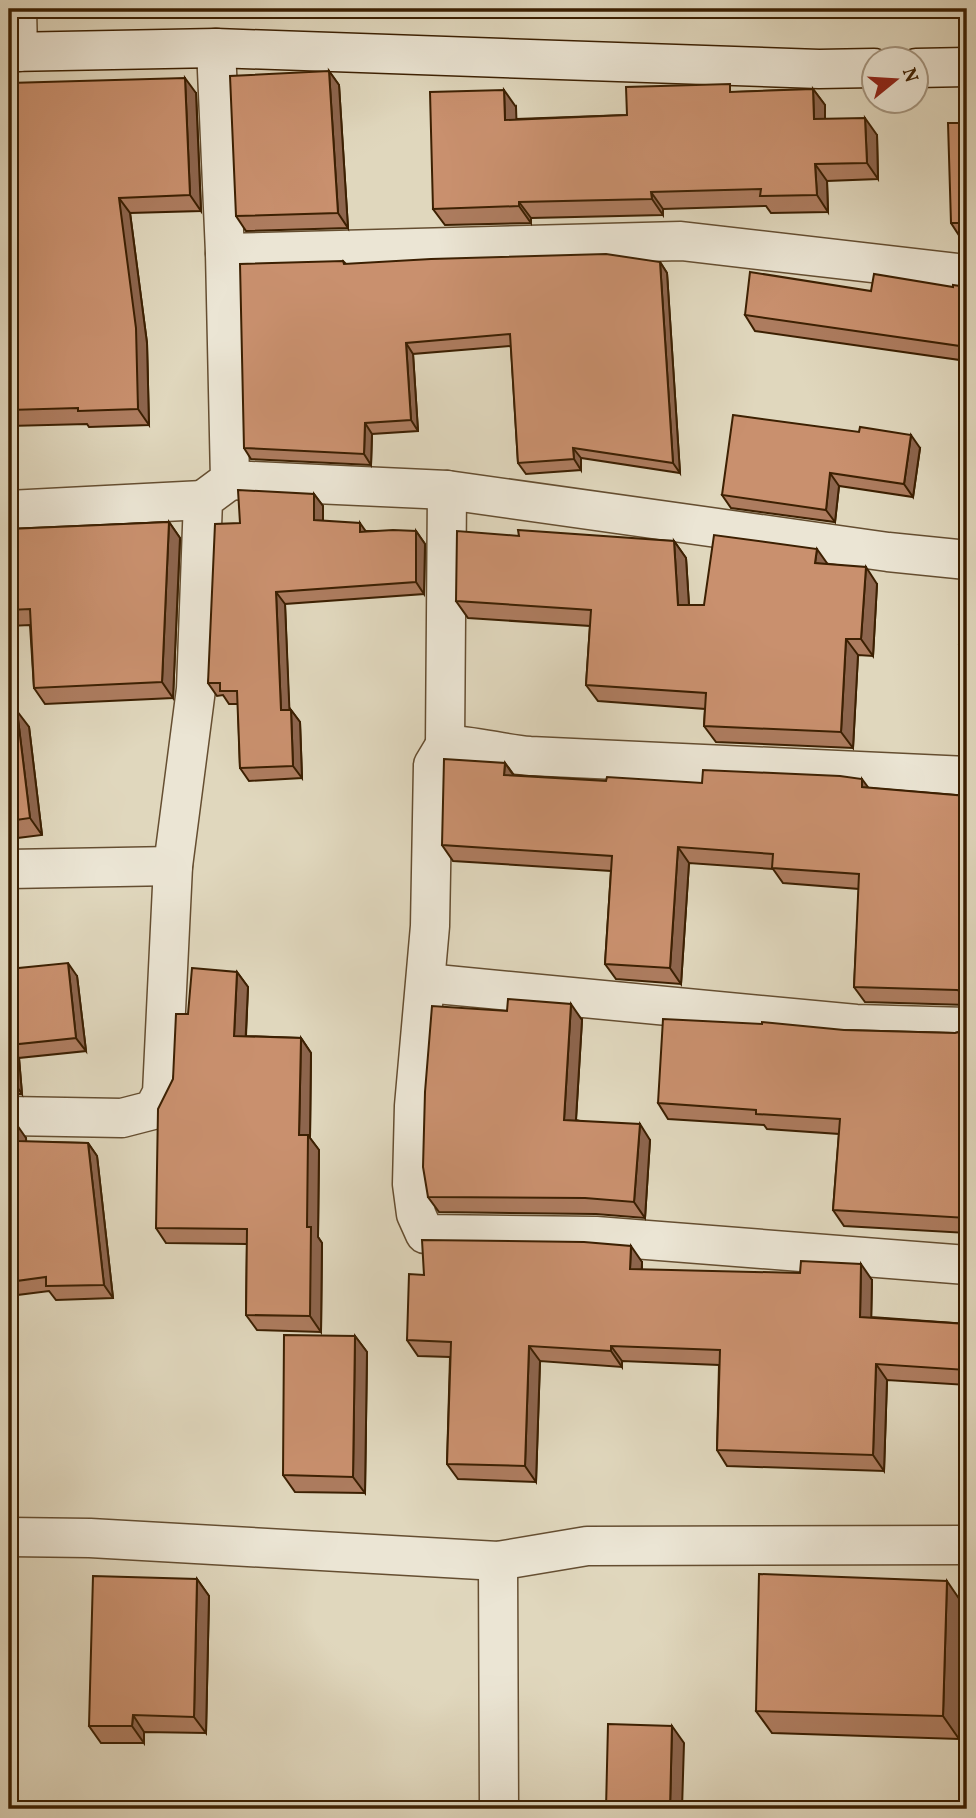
<svg xmlns="http://www.w3.org/2000/svg" width="976" height="1818" viewBox="0 0 976 1818" font-family="Vollkorn,serif">
	<style>
		.lines { fill: none; stroke-linecap: round; stroke-linejoin: round }
		.minor-casing { stroke: #654e31; stroke-width: 41 }
		.secondary-casing { stroke: #3c2002; stroke-width: 41 }
		.minor { stroke: #ebe5d4; stroke-width: 38 }
		.secondary { stroke: #ebe5d4; stroke-width: 38 }
		.wall { fill: #ad7c5f; stroke: #3c2002; stroke-width: 2 }
		.shaded-wall { fill: #8d654d; stroke: #3c2002; stroke-width: 2 }
		.building { fill: #c9906e; stroke: #3c2002; stroke-width: 2 }
	</style>
	<rect width="100%" height="100%" fill="#e0d7bd"/>
	<filter id="stains"><feTurbulence type="fractalNoise" baseFrequency=".00286" numOctaves="4"/><feColorMatrix values="0 0 0 0 .2 0 0 0 0 .09 0 0 0 0 .02 0 0 0 .5 -.17"/></filter>
	<radialGradient id="worn" r=".72"><stop offset=".6" stop-color="#630" stop-opacity="0"/><stop offset="1" stop-color="#630" stop-opacity=".3"/></radialGradient>
	<g class="lines">
		<defs>
			<g id="minor">
				<path d="M17 9 18 52"/>
				<path d="M225 253 681 241 967 274"/>
				<path d="M230 480 447 490 888 552 967 560"/>
				<path d="M9 510 203 500"/>
				<path d="M445 745 447 490"/>
				<path d="M967 776C822 768 676 763 530 756 502 754 474 745 445 745L433 765 430 926 414 1106 412 1184 416 1214 425 1234 596 1236 967 1265"/>
				<path d="M9 869 173 866"/>
				<path d="M426 983 856 1024 967 1027"/>
				<path d="M9 1116 122 1118 153 1110 162 1093 173 866 196 689 203 500 230 480 225 253 216 48"/>
				<path d="M9 1537 90 1538 498 1561 587 1546 967 1545"/>
				<path d="M498 1561 499 1809"/>
			</g>
			<g id="secondary">
				<path d="M9 52 216 48 819 69 874 68"/>
				<path d="M916 68 967 67"/>
			</g>
		</defs>
		<use href="#minor" class="minor-casing"/>
		<use href="#secondary" class="secondary-casing"/>
		<use href="#minor" class="minor"/>
		<use href="#secondary" class="secondary"/>
	</g>
	<g class="wall">
		<path d="M329 71 339 85 348 228 246 231 236 216Z"/>
		<path d="M9 83 196 93 201 211 130 213 147 343 149 425 89 427 87 424 9 426Z"/>
		<path d="M813 89 825 105V119L877 135 878 179 827 181 828 212 771 213 766 206 663 209V215L531 218V223L445 225 433 209 516 107V119L627 115 735 92Z"/>
		<path d="M967 123V240H962L951 223Z"/>
		<path d="M343 261 346 264 660 262 667 273 680 473 581 458V470L526 474 518 463 511 346 413 354 418 431 372 434 371 465 251 459 244 448Z"/>
		<path d="M953 287H967V361L755 331 745 315 871 291Z"/>
		<path d="M920 448 913 497 839 486 835 522 731 508 722 495Z"/>
		<path d="M314 494 323 506V521L366 531H416L425 544 424 594 285 604 289 710H291L300 722 302 778 249 781 240 768 238 704H229L223 695 217 696 208 683 240 523Z"/>
		<path d="M169 522 180 538 173 698 45 704 34 688 30 625 9 626V529Z"/>
		<path d="M519 536 674 541 686 558 689 605H704L828 564 877 584 873 656 858 655 853 748 716 742 704 726 705 709 598 701 586 685 590 626 468 618 456 601Z"/>
		<path d="M967 576V656L959 644Z"/>
		<path d="M9 712 29 727 42 835 9 839Z"/>
		<path d="M505 763 514 775 606 781 868 788 967 796V1005L865 1002 854 987 859 889 783 883 773 869 689 863 681 984 616 979 605 964 611 871 453 861 442 845Z"/>
		<path d="M9 969 77 976 86 1051 19 1058 22 1094H9Z"/>
		<path d="M237 972 248 987 246 1036 301 1038 311 1053 310 1138 319 1150 318 1237 322 1243 321 1332 257 1330 246 1315 247 1244 166 1243 156 1228 173 1079 188 1014Z"/>
		<path d="M582 1020 576 1120 650 1140 645 1218 596 1214 439 1212 428 1197Z"/>
		<path d="M844 1030 955 1033 967 1030V1233L844 1226 833 1210 839 1134 767 1129 764 1125 668 1119 658 1103Z"/>
		<path d="M9 1124 26 1138V1142L88 1143 97 1156 113 1298 56 1300 49 1291 9 1296Z"/>
		<path d="M642 1262V1270L872 1280 871 1317 967 1324V1385L887 1380 884 1471 727 1466 717 1450 719 1365 622 1361V1367L540 1361 536 1482 458 1479 447 1464 450 1357 418 1356 407 1340 424 1275Z"/>
		<path d="M355 1336 367 1352 365 1493 295 1492 283 1475Z"/>
		<path d="M197 1579 209 1596 206 1733 144 1732V1743H101L89 1726Z"/>
		<path d="M962 1603 959 1739 772 1733 756 1711Z"/>
	</g>
	<g class="shaded-wall">
		<path d="M329 71 339 85 348 228 338 213Z"/>
		<path d="M185 78 196 93 201 211 190 195Z"/>
		<path d="M813 89 825 105V136L814 119Z"/>
		<path d="M504 90 516 107 517 136 505 120Z"/>
		<path d="M865 118 877 135 878 179 867 163Z"/>
		<path d="M815 164 827 181 828 212 817 195Z"/>
		<path d="M651 192 663 209V215L652 199Z"/>
		<path d="M119 198 130 213 147 343 149 425 138 409Z"/>
		<path d="M519 202 531 218V223L519 206Z"/>
		<path d="M660 262 667 273 680 473 673 463Z"/>
		<path d="M406 343 413 354 418 431 411 420Z"/>
		<path d="M365 423 372 434 371 465 364 454Z"/>
		<path d="M911 435 920 448 913 497 904 484Z"/>
		<path d="M573 448 581 458V470L574 459Z"/>
		<path d="M830 473 839 486 835 522 826 510Z"/>
		<path d="M314 494 323 506V532L314 520Z"/>
		<path d="M169 522 180 538 173 698 162 682Z"/>
		<path d="M360 523 369 536 360 532Z"/>
		<path d="M416 531 425 544 424 594 416 582Z"/>
		<path d="M674 541 686 558 690 621 678 605Z"/>
		<path d="M817 549 829 566 815 563Z"/>
		<path d="M866 567 877 584 873 656 861 639Z"/>
		<path d="M276 592 285 604 290 723 281 710Z"/>
		<path d="M846 639 858 655 853 748 841 732Z"/>
		<path d="M291 710 300 722 302 778 293 766Z"/>
		<path d="M17 711 29 727 42 835 30 818Z"/>
		<path d="M505 763 516 779 504 775Z"/>
		<path d="M862 779 873 794 862 787Z"/>
		<path d="M678 847 689 863 681 984 670 968Z"/>
		<path d="M68 963 77 976 86 1051 76 1038Z"/>
		<path d="M237 972 248 987 245 1051 234 1036Z"/>
		<path d="M571 1004 582 1020 575 1135 564 1120Z"/>
		<path d="M301 1038 311 1053 310 1138 319 1150 318 1237 322 1243 321 1332 310 1316 307 1227 299 1135Z"/>
		<path d="M10 1045 19 1058 22 1094 13 1081Z"/>
		<path d="M640 1124 650 1140 645 1218 634 1202Z"/>
		<path d="M17 1125 26 1138 27 1155 18 1141Z"/>
		<path d="M88 1143 97 1156 113 1298 104 1285Z"/>
		<path d="M631 1246 642 1262 641 1285 630 1269Z"/>
		<path d="M861 1264 872 1280 871 1332 860 1317Z"/>
		<path d="M355 1336 367 1352 365 1493 353 1477Z"/>
		<path d="M529 1346 540 1361 536 1482 525 1466Z"/>
		<path d="M611 1346 622 1361V1367L611 1351Z"/>
		<path d="M876 1364 887 1380 884 1471 873 1455Z"/>
		<path d="M197 1579 209 1596 206 1733 194 1717Z"/>
		<path d="M947 1581 962 1603 959 1739 943 1716Z"/>
		<path d="M133 1715 144 1732V1743L132 1726Z"/>
		<path d="M672 1726 684 1743 682 1809H670Z"/>
	</g>
	<g class="building">
		<path d="M329 71 338 213 236 216 230 76Z"/>
		<path d="M185 78 190 195 119 198 136 328 138 409 78 411V408L9 410V83Z"/>
		<path d="M730 84V92L813 89 814 119 865 118 867 163 815 164 817 195 760 196 761 189 651 192 652 199 519 202V206L433 209 430 92 504 90 505 120 627 115 626 87Z"/>
		<path d="M948 123H967V223H951Z"/>
		<path d="M606 254 660 262 673 463 573 448 574 459 518 463 510 334 406 343 411 420 365 423 364 454 244 448 240 264 343 261 344 264 431 259Z"/>
		<path d="M750 272 871 291 874 274 953 287V285L967 287V347L745 315Z"/>
		<path d="M733 415 859 432 860 427 911 435 904 484 830 473 826 510 722 495Z"/>
		<path d="M238 490 314 494V520L360 523V532L393 530 416 531V582L276 592 281 710H291L293 766 240 768 237 691H220V683H208L215 524 240 523Z"/>
		<path d="M169 522 162 682 34 688 30 609 9 610V529Z"/>
		<path d="M518 530 674 541 678 605H704L714 535 817 549 815 563 866 567 861 639H846L841 732 704 726 706 693 586 685 591 610 456 601 457 531 519 536Z"/>
		<path d="M964 576H967V644H959Z"/>
		<path d="M17 711 30 818 9 821V712Z"/>
		<path d="M444 759 505 763 504 775 606 781 607 777 702 783 703 770 840 776 862 779V787L967 796V993L957 990 854 987 859 874 772 868 773 854 678 847 670 968 605 964 612 856 442 845Z"/>
		<path d="M68 963 76 1038 10 1045 13 1081H9V969Z"/>
		<path d="M192 968 237 972 234 1036 301 1038 299 1135H308L307 1227H311L310 1316 246 1315 247 1229 156 1228 158 1109 173 1079 176 1014H188Z"/>
		<path d="M508 999 571 1004 564 1120 640 1124 634 1202 585 1198 428 1197 423 1167 425 1092 432 1006 507 1011Z"/>
		<path d="M663 1019 762 1024V1022L844 1030 955 1033 967 1030V1218L833 1210 840 1119 756 1114V1110L658 1103Z"/>
		<path d="M9 1124 17 1125 18 1141 88 1143 104 1285 46 1286V1277L9 1282Z"/>
		<path d="M422 1240 584 1242 631 1246 630 1269 800 1273 801 1261 861 1264 860 1317 967 1324 966 1370 876 1364 873 1455 717 1450 720 1350 611 1346V1351L529 1346 525 1466 447 1464 451 1342 407 1340 409 1274 424 1275Z"/>
		<path d="M284 1335 355 1336 353 1477 283 1475Z"/>
		<path d="M759 1574 947 1581 943 1716 756 1711Z"/>
		<path d="M93 1576 197 1579 194 1717 133 1715 132 1726H89Z"/>
		<path d="M608 1724 672 1726 670 1809H606Z"/>
	</g>
	<rect width="976" height="1818" fill="none" stroke="#e0d7bd" stroke-width="35"/>
	<rect x="10" y="10" width="955" height="1797" fill="none" stroke="#3c2002" stroke-width="3.5"/>
	<rect x="18" y="18" width="941" height="1783" fill="none" stroke="#3c2002" stroke-width="2"/>
	<g transform="translate(895 80) rotate(72)"><circle r="33" fill="#ebe5d4" stroke="#a59680" stroke-width="2"/>
	<path d="M0-5L12 26L0 18L-12 26Z" fill="#8f2418"/>
	<text y="-10" font-size="19" font-weight="bold" text-anchor="middle" fill="#3c2002">N</text>
	</g>
	<rect width="100%" height="100%" filter="url(#stains)"/>
	<rect width="100%" height="100%" fill="url(#worn)"/>
</svg>
